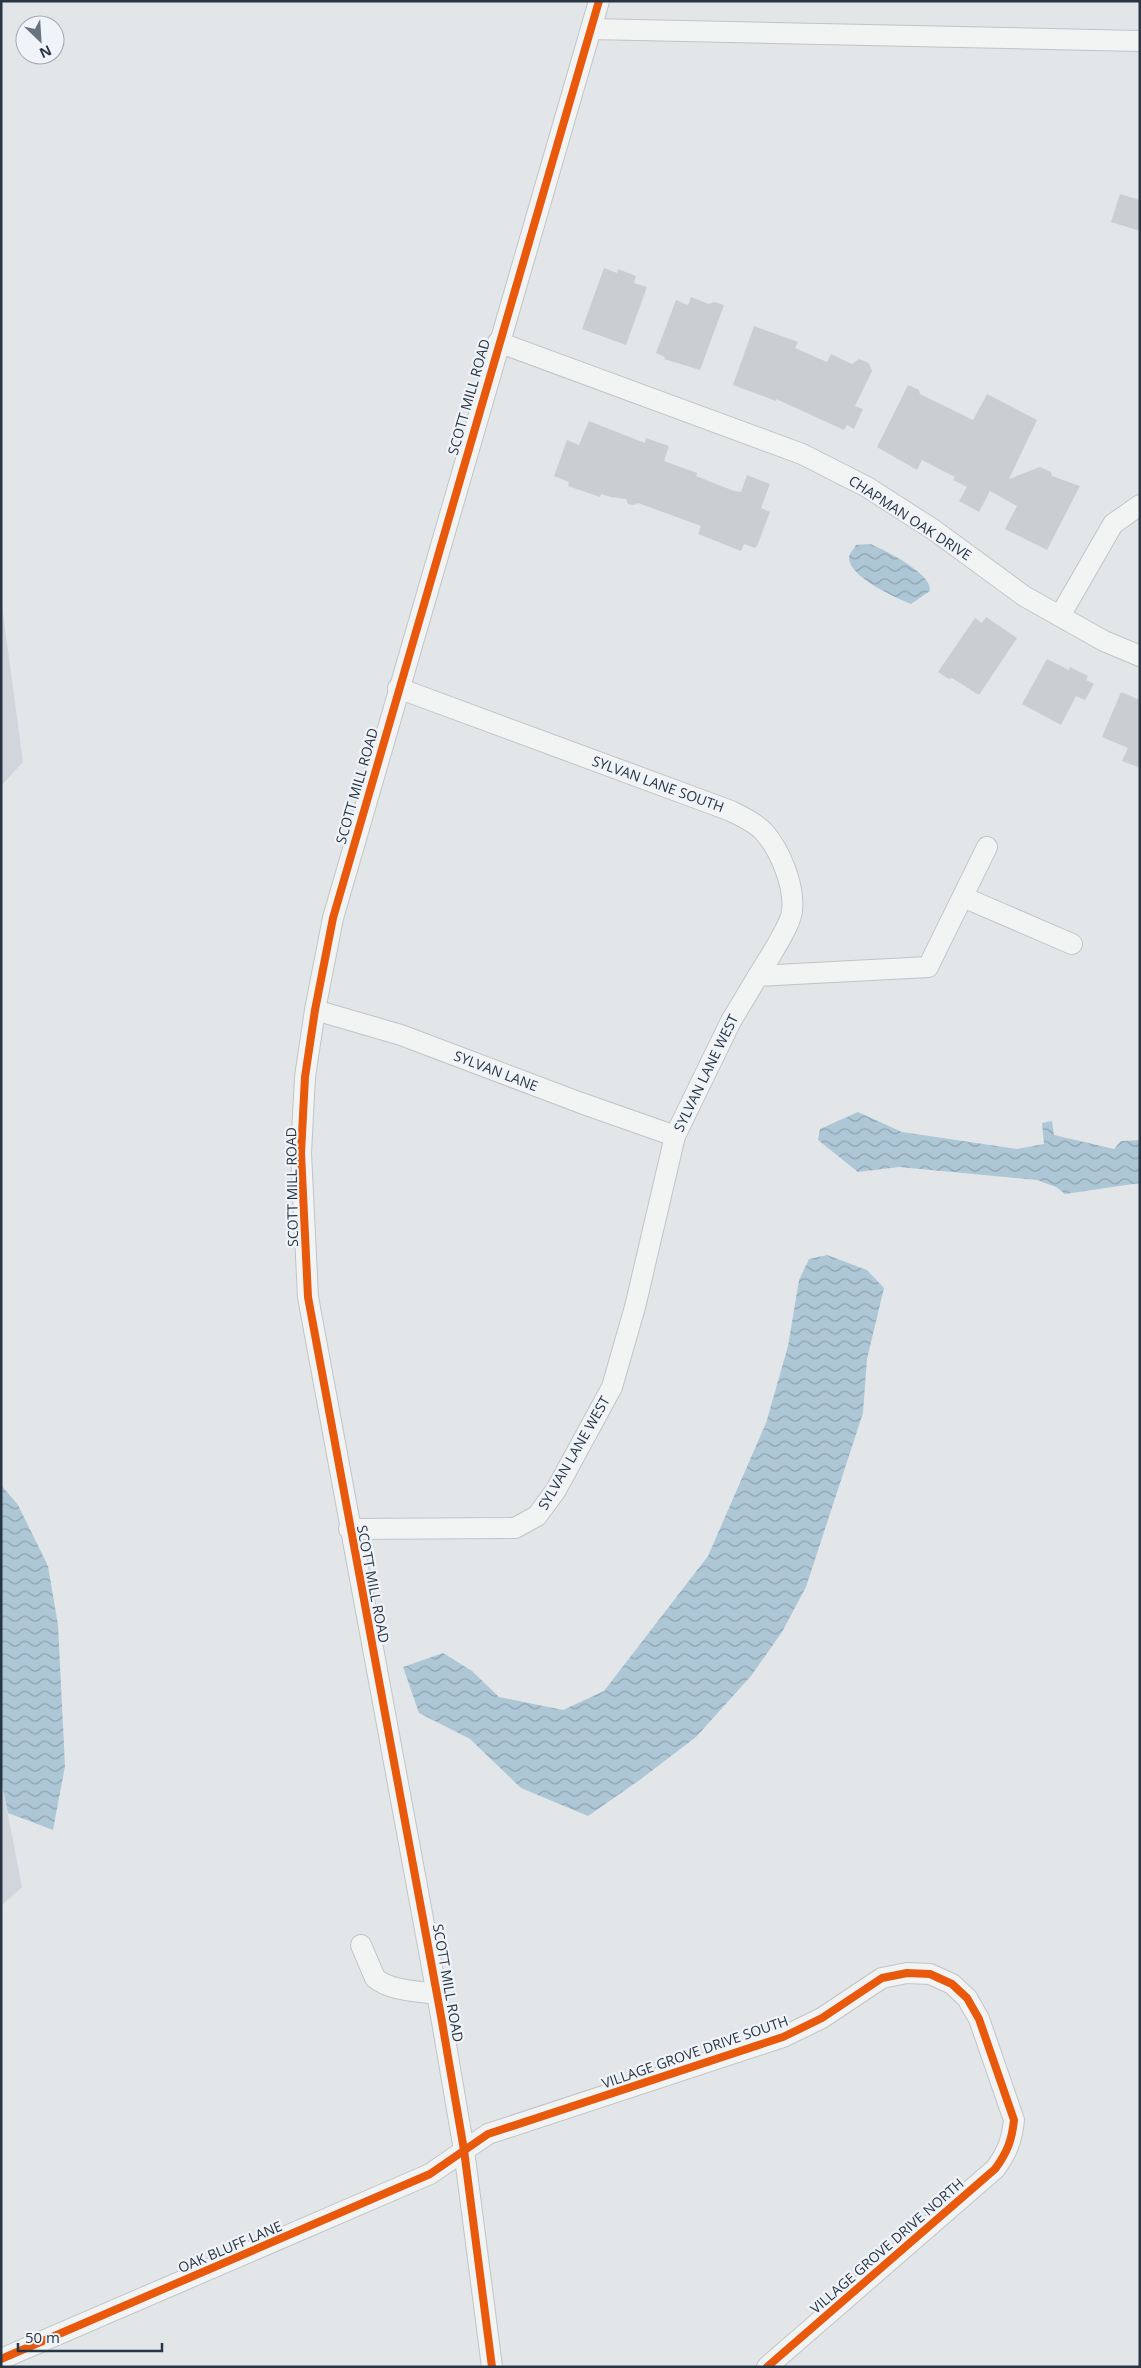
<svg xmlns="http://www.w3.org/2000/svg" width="1141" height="2368" viewBox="0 0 1141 2368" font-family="'Open Sans',sans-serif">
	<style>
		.built { fill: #d0d6dc }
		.water { fill: url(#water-waves) }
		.building { fill: #cbced1 }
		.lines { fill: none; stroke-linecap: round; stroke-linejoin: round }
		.minor-casing { stroke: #c1c4c6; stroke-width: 22 }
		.minor { stroke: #f2f4f4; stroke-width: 20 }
		.cycleway-casing { stroke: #f0f4f8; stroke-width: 11 }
		.cycleway { stroke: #e8590c; stroke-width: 8 }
		.labels { text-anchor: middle; stroke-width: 4.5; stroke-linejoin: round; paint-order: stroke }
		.street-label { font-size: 14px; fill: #273544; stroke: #f0f4f8 }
	</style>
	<defs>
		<pattern id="water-waves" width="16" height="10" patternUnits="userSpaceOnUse" patternTransform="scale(1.25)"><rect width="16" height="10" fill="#aec7d6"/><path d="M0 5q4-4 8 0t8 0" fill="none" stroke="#8ea2af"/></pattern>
	</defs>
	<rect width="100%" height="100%" fill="#e3e6e8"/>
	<g class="built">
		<path d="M1 599 23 762 1 786Z"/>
		<path d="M1 1779 22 1887 1 1906Z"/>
	</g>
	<g class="water">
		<path d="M870 544C885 550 933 574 930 591L911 604C896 598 849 577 849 558 849 553 854 549 856 545Z"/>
		<path d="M858 1112 902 1132 1017 1149 1044 1144 1042 1123 1052 1121 1054 1135 1114 1149 1121 1141 1140 1140V1183L1065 1194 1056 1187 1037 1180 899 1167 858 1172 818 1140 820 1129Z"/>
		<path d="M827 1255 867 1270 884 1288 867 1359 863 1413 806 1587 782 1632 751 1676 696 1737 641 1779 588 1816 521 1788 470 1739 419 1713 403 1667 443 1653 472 1671 499 1697 563 1710 604 1691 708 1556 766 1423 788 1346 799 1280 809 1259Z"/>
		<path d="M1 1485 18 1505 48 1566 58 1625 65 1766 53 1830 8 1813 1 1779Z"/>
	</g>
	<g class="building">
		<path d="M1120 194 1140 200V231L1111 222Z"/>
		<path d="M604 268 617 273 618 269 636 276 634 283 647 287 626 345 582 329Z"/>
		<path d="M691 297 709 304 714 302 724 305 700 370 664 359 665 357 656 353 676 300 688 305Z"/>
		<path d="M754 326 798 342 795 348 827 362 831 354 852 364 859 359 869 363 872 371 855 406 863 409 854 429 847 425 844 430 776 399V401L733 385Z"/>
		<path d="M908 385 919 390 920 394 973 420 987 394 1037 420 1009 479 1040 467 1051 472 1052 476 1080 486 1047 550 1005 529 1017 506 990 491 979 512 959 501 967 487 953 480 955 477 922 460 917 470 877 447Z"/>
		<path d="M589 421 645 443 646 438 669 446 664 461 697 473 696 476 734 491 741 492 747 475 770 484 761 508 770 512 757 546 755 548 744 544 741 551 698 534 701 526 638 503 634 505 628 504 626 499 611 497 601 494 600 497 568 486 569 482 554 476 567 440 579 445Z"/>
		<path d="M986 617 1017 638 979 695 952 678 949 679 938 672 975 618 982 623Z"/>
		<path d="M1047 659 1069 670 1070 667 1088 676 1086 680 1094 684 1085 700 1076 696 1061 725 1022 704Z"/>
		<path d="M1121 692 1140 700V768L1122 761 1128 748 1102 737Z"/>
	</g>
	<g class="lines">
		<defs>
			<g id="minor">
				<path d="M591 29 1140 41"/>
				<path d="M498 342 802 454 867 487 934 530 1024 596 1104 641 1140 656"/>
				<path d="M1060 616 1113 524 1140 505"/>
				<path d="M398 688 731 811C742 817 755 822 764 832 780 850 795 886 792 911 791 925 767 961 758 976"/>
				<path d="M963 897 1072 944"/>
				<path d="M315 1010 401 1035 581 1103 675 1136"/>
				<path d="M349 1529 515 1528 537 1516 556 1490 612 1387 635 1307 675 1136 731 1021 758 976 928 967 987 847"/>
				<path d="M361 1945 375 1978C390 1991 418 1991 437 1994"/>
				<path d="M1 2359 430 2174 488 2134 783 2037 822 2018 882 1978 907 1973 930 1974 952 1984 967 1998 979 2019 1014 2120C1012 2140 1007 2153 995 2169L767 2367"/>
				<path d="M492 2367 464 2150 441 2016 308 1297 301 1153 305 1077 315 1010 333 918 599 1"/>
			</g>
		</defs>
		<use href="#minor" class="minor-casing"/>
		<use href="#minor" class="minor"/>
		<defs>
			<g id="cycleway">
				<path d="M1 2359 430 2174 488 2134 783 2037 822 2018 882 1978 907 1973 930 1974 952 1984 967 1998 979 2019 1014 2120C1012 2140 1007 2153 995 2169L767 2367"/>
				<path d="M492 2367 464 2150 441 2016 308 1297 301 1153 305 1077 315 1010 333 918 599 1"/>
			</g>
		</defs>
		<use href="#cycleway" class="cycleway-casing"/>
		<use href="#cycleway" class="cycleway"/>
	</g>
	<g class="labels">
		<g class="street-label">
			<text transform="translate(469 397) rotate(-74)" y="5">SCOTT MILL ROAD</text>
			<text transform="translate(910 518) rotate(33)" y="5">CHAPMAN OAK DRIVE</text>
			<text transform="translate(658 784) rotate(20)" y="5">SYLVAN LANE SOUTH</text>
			<text transform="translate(357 786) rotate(-74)" y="5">SCOTT MILL ROAD</text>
			<text transform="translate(496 1071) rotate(21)" y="5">SYLVAN LANE</text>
			<text transform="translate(706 1073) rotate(-64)" y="5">SYLVAN LANE WEST</text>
			<text transform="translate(292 1187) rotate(-91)" y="5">SCOTT MILL ROAD</text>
			<text transform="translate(574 1453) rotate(-60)" y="5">SYLVAN LANE WEST</text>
			<text transform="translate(373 1584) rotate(79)" y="5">SCOTT MILL ROAD</text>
			<text transform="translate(448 1983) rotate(80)" y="5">SCOTT MILL ROAD</text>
			<text transform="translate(695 2052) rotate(-19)" y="5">VILLAGE GROVE DRIVE SOUTH</text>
			<text transform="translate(887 2246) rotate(-41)" y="5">VILLAGE GROVE DRIVE NORTH</text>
			<text transform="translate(230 2247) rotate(-23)" y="5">OAK BLUFF LANE</text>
		</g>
	</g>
	<rect width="1141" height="2368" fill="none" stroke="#273544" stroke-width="5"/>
	<g transform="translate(40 40) rotate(155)"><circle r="24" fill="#f0f4f8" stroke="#a0a8b0"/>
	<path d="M0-4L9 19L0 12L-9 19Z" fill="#69737d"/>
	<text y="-8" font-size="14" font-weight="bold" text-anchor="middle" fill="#273544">N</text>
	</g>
	<path d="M18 2343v8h144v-8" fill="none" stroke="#273544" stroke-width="2.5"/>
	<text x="25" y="2343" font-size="15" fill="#273544" stroke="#f0f4f8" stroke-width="4" paint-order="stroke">50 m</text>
</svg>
